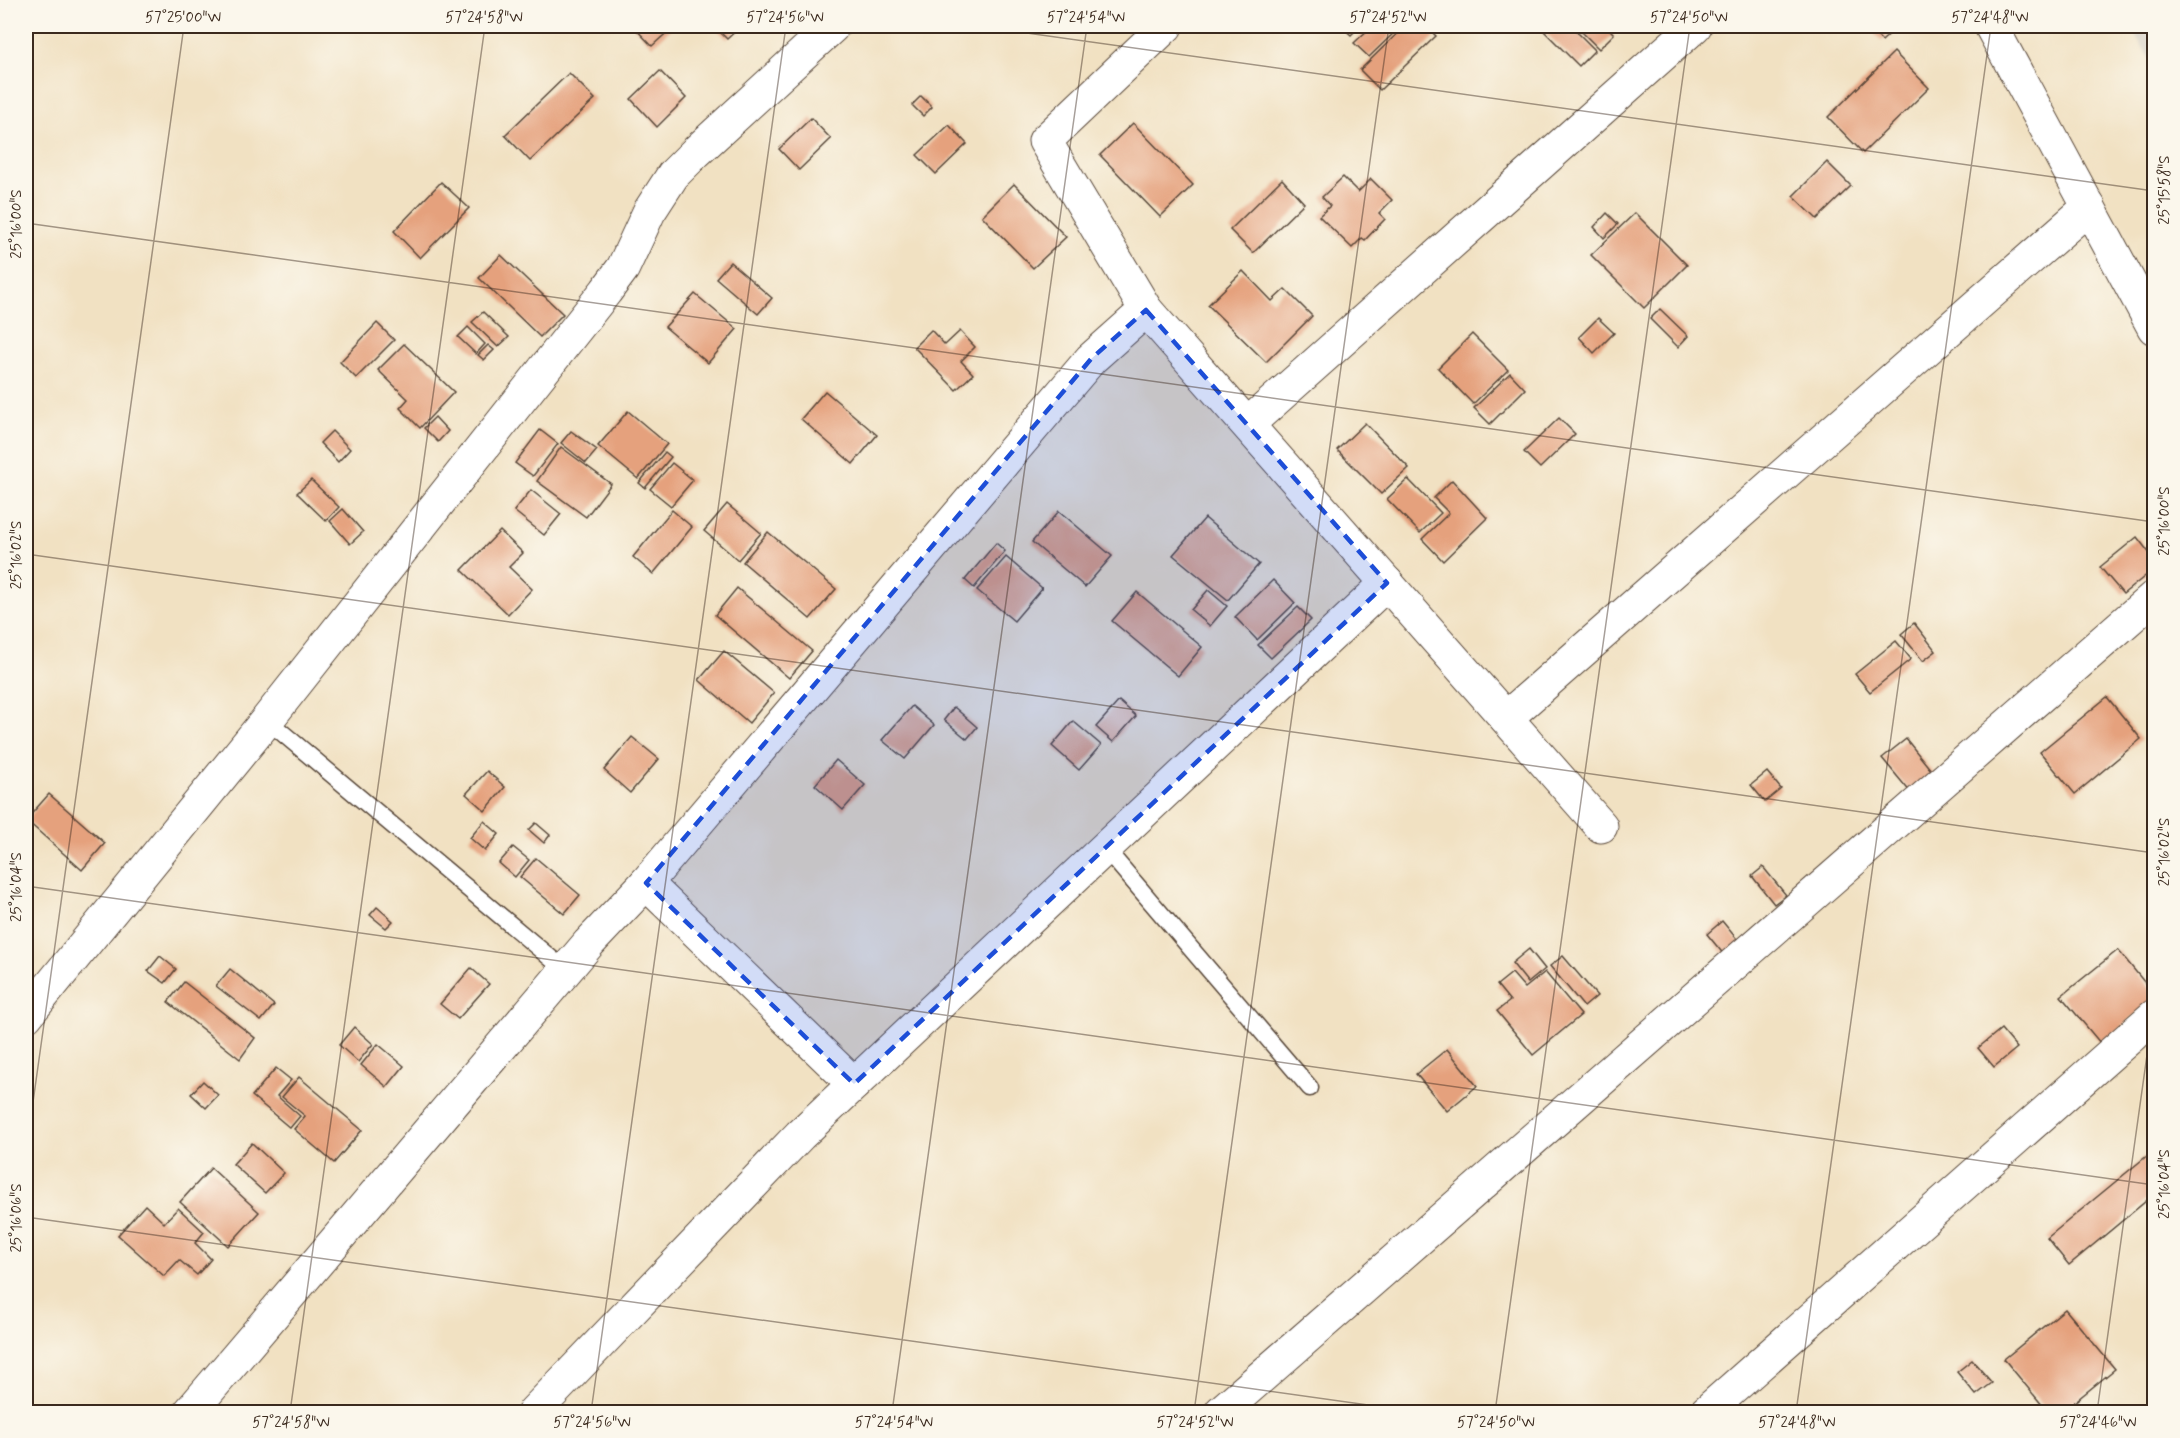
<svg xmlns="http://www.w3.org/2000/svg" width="2180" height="1438" viewBox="0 0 2180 1438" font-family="Mynerve,sans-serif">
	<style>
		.industrial { fill: #cac3b8 }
		.building { fill: #e5a17d }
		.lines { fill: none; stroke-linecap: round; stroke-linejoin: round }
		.service-casing { stroke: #564537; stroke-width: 19 }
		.minor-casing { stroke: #564537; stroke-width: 35 }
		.tertiary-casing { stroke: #564537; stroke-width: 35 }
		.service { stroke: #fff; stroke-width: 16 }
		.minor { stroke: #fff; stroke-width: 33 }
		.tertiary { stroke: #fff; stroke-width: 33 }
		.marked { fill: #1d4ed8; fill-opacity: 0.2; stroke: #1d4ed8; stroke-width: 4.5; stroke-dasharray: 12 8; stroke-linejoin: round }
		.ticks { fill: none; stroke: #3b2a1e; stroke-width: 1.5; stroke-opacity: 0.45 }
		.neatline { fill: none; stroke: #3b2a1e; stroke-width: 2 }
		.ticks-label { font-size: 15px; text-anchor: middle; fill: #3b2a1e }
	</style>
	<rect width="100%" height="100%" fill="#fbf7ec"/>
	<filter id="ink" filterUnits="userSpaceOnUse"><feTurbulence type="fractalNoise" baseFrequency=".0167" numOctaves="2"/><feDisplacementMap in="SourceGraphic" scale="12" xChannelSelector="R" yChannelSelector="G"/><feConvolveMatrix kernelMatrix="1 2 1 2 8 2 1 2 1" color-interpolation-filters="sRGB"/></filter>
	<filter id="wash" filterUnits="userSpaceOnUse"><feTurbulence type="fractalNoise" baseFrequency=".008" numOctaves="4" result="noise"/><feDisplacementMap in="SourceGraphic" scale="24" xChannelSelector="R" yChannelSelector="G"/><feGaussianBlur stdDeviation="1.35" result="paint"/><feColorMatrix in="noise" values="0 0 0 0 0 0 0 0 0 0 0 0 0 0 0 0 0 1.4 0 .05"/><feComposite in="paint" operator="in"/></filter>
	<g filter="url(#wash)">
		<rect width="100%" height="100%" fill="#f1e1c2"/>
		<path class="industrial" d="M2130 26H2154V66Z"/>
		<g id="blocks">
			<g class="building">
				<path d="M633 26H674L652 46Z"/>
				<path d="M714 26H741L727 39Z"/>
				<path d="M1341 26H1360L1351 35Z"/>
				<path d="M1372 26H1401L1369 57 1354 43Z"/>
				<path d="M1405 26H1426L1436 36 1380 90 1360 70Z"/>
				<path d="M1539 26H1571L1595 50 1579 66Z"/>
				<path d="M1576 26H1606L1614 34 1599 49Z"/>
				<path d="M1867 26H1898L1882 41Z"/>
				<path d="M1894 52 1929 88 1863 153 1828 117Z"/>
				<path d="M660 71 686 98 657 127 631 99Z"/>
				<path d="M569 73 595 99 530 161 505 135Z"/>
				<path d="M921 96 932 107 923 116 912 105Z"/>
				<path d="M811 118 831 139 799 170 779 149Z"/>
				<path d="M1133 123 1193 185 1160 217 1100 155Z"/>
				<path d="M949 125 967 144 936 174 917 155Z"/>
				<path d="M1827 162 1851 186 1817 219 1793 196Z"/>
				<path d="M1343 177 1358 192 1371 179 1392 200 1379 213 1385 219 1365 240 1362 238 1352 248 1319 216 1330 206 1322 197Z"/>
				<path d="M1282 179 1304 203 1253 253 1230 230Z"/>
				<path d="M441 182 469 208 420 258 394 231Z"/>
				<path d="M1014 184 1066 237 1033 268 982 216Z"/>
				<path d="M1607 213 1618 224 1604 238 1594 227Z"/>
				<path d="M1635 213 1687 265 1644 308 1591 255Z"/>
				<path d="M501 255 563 314 540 337 479 278Z"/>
				<path d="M730 262 772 298 758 314 716 278Z"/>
				<path d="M1243 271 1272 301 1285 289 1312 316 1266 362 1208 305Z"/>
				<path d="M695 294 737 329 708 363 665 327Z"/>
				<path d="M1660 309 1688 336 1678 347 1650 319Z"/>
				<path d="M483 312 509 337 498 347 472 322Z"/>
				<path d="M1598 318 1614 333 1594 353 1579 337Z"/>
				<path d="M377 323 394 340 356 378 340 362Z"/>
				<path d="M468 327 485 344 476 354 458 337Z"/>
				<path d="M931 330 945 345 960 331 975 347 961 361 973 374 956 390 914 347Z"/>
				<path d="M1472 334 1508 370 1473 404 1438 368Z"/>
				<path d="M404 344 454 392 420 428 400 408 408 399 378 370Z"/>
				<path d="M488 345 494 350 484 360 478 355Z"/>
				<path d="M1510 373 1525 389 1490 424 1474 408Z"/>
				<path d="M825 391 877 435 853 464 801 419Z"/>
				<path d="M628 411 667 444 638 479 598 446Z"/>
				<path d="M435 417 448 431 438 442 424 428Z"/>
				<path d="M1559 418 1575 434 1540 468 1524 452Z"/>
				<path d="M1365 423 1409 468 1381 494 1337 450Z"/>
				<path d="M540 430 558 444 533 476 515 463Z"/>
				<path d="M332 431 350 449 338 462 320 443Z"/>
				<path d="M571 431 597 450 586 463 561 443Z"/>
				<path d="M561 447 611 484 586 517 537 481Z"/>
				<path d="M665 452 671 457 645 488 639 483Z"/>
				<path d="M672 463 693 480 671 506 650 489Z"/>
				<path d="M1408 479 1441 513 1420 533 1387 499Z"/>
				<path d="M311 480 339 507 326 521 297 493Z"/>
				<path d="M1452 480 1487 518 1443 561 1422 539 1449 513 1434 498Z"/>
				<path d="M531 490 561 514 544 535 514 511Z"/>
				<path d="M727 504 761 533 738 560 704 531Z"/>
				<path d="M343 509 363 532 350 544 330 521Z"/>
				<path d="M672 510 692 527 653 574 633 557Z"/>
				<path d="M1059 511 1112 556 1085 587 1032 542Z"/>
				<path d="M1205 518 1259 564 1228 600 1173 555Z"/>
				<path d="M500 531 523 553 509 567 532 589 508 614 462 570Z"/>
				<path d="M768 532 836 589 810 619 743 562Z"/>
				<path d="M2137 537 2154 559V569L2123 594 2100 567Z"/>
				<path d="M996 543 1005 551 974 588 965 580Z"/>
				<path d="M1006 557 1042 588 1014 621 977 590Z"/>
				<path d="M1273 580 1295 603 1257 640 1235 617Z"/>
				<path d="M737 588 812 651 789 678 715 615Z"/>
				<path d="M1208 590 1227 606 1210 626 1191 610Z"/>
				<path d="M1137 592 1202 647 1178 676 1112 621Z"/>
				<path d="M1298 607 1311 620 1271 658 1258 645Z"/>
				<path d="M1914 623 1936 651 1923 661 1901 634Z"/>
				<path d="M1896 641 1911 659 1870 692 1855 674Z"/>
				<path d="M724 651 774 693 749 723 699 680Z"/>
				<path d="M2107 697 2141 739 2075 794 2040 752Z"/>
				<path d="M1119 701 1136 716 1113 742 1096 727Z"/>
				<path d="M912 706 934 725 905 759 882 740Z"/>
				<path d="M954 707 977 727 967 739 944 720Z"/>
				<path d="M1073 721 1101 745 1079 770 1052 746Z"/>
				<path d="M632 737 659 759 630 793 604 770Z"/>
				<path d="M1906 739 1939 780 1916 799 1882 758Z"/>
				<path d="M836 760 865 785 843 810 815 785Z"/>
				<path d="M26 770 32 777 26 784Z"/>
				<path d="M487 771 505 787 485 811 466 794Z"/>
				<path d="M1767 772 1781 789 1765 802 1751 785Z"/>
				<path d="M49 794 105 843 82 870 26 820Z"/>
				<path d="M484 821 499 834 485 851 470 838Z"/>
				<path d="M536 823 550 835 544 843 529 830Z"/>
				<path d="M513 847 529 860 515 877 499 863Z"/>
				<path d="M536 858 580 895 564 914 520 877Z"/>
				<path d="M1763 867 1786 895 1774 904 1752 876Z"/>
				<path d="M377 907 393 921 386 928 370 915Z"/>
				<path d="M1722 921 1741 944 1725 956 1707 934Z"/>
				<path d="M1529 949 1545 969 1528 983 1512 963Z"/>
				<path d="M2118 950 2154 994V1000L2101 1044 2061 996Z"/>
				<path d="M160 956 176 969 165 983 148 971Z"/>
				<path d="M1563 956 1597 996 1584 1007 1550 966Z"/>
				<path d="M471 968 489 984 458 1019 440 1004Z"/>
				<path d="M230 969 274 1005 261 1021 216 986Z"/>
				<path d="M1545 972 1581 1015 1533 1055 1497 1011 1510 1001 1497 985 1512 973 1525 988Z"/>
				<path d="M184 982 255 1038 240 1059 168 1002Z"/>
				<path d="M354 1027 373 1044 358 1062 339 1045Z"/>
				<path d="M2001 1029 2017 1048 1994 1067 1978 1048Z"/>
				<path d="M378 1044 404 1066 387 1087 361 1065Z"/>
				<path d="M1447 1049 1477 1086 1447 1111 1416 1074Z"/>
				<path d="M276 1068 291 1080 277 1096 300 1116 290 1128 252 1096Z"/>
				<path d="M299 1077 362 1130 334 1163 294 1129 305 1116 282 1097Z"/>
				<path d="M203 1081 218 1095 206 1108 191 1094Z"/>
				<path d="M252 1143 284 1173 265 1193 233 1164Z"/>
				<path d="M2154 1150V1202L2151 1197 2069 1265 2047 1238Z"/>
				<path d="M211 1168 259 1212 228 1246 180 1202Z"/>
				<path d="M145 1205 164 1223 178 1208 204 1232 195 1243 211 1259 197 1275 179 1260 164 1276 118 1235Z"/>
				<path d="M2065 1309 2115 1369 2062 1412H2048L2004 1359Z"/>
				<path d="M1972 1360 1992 1383 1976 1395 1957 1372Z"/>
			</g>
		</g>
	</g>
	<g filter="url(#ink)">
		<use href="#blocks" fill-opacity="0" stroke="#564537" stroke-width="1.5"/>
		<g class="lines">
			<defs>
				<g id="service">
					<path d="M267 720 566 971"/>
					<path d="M1105 848 1310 1088"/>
				</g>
				<g id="minor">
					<path d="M1166 26 1045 141 1146 310 1601 826"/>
					<path d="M1248 424 1695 26"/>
					<path d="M1506 718 2089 207"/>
					<path d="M646 883 854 1084"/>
					<path d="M26 1016 267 720 606 291 623 268 649 212 673 175 696 152 833 26"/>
					<path d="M190 1412 589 943 646 883 1091 359 1146 310"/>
					<path d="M534 1412 800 1135 1387 583"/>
					<path d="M1221 1412 2154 597"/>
					<path d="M1706 1412 2154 1016"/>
				</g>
				<path id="tertiary" d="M1991 26 2154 328"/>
			</defs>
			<use href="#service" class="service-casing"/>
			<use href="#minor" class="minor-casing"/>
			<use href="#tertiary" class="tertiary-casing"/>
			<use href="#service" class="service"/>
			<use href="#minor" class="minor"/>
			<use href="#tertiary" class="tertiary"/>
		</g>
	</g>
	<path class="marked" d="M1146 310 1387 583 854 1084 646 883 1091 359Z"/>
	<path class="ticks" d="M977 26 2154 191M26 223 2154 522M26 554 2154 853M26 886 2154 1185M26 1152 184 26M26 1217 1418 1412M290 1412 485 26M591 1412 786 26M892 1412 1087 26M1194 1412 1389 26M1495 1412 1690 26M1796 1412 1991 26M2097 1412 2154 1005"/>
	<rect width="2180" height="1438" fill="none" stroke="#fbf7ec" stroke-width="66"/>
	<rect x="33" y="33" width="2114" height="1372" class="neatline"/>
	<g class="ticks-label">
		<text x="183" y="22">57°25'00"W</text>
		<text x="484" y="22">57°24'58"W</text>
		<text x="785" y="22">57°24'56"W</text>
		<text x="1086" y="22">57°24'54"W</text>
		<text x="1388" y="22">57°24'52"W</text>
		<text x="1689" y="22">57°24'50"W</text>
		<text x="1990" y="22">57°24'48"W</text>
		<text transform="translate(2164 190) rotate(-90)" y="5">25°15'58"S</text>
		<text transform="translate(16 224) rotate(-90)" y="5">25°16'00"S</text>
		<text transform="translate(2164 521) rotate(-90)" y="5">25°16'00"S</text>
		<text transform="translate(16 555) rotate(-90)" y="5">25°16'02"S</text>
		<text transform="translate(2164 852) rotate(-90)" y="5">25°16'02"S</text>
		<text transform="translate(16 887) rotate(-90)" y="5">25°16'04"S</text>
		<text transform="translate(2164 1184) rotate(-90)" y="5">25°16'04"S</text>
		<text transform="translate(16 1218) rotate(-90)" y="5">25°16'06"S</text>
		<text x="291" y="1427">57°24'58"W</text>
		<text x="592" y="1427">57°24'56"W</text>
		<text x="894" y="1427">57°24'54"W</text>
		<text x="1195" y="1427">57°24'52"W</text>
		<text x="1496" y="1427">57°24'50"W</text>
		<text x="1797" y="1427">57°24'48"W</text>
		<text x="2098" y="1427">57°24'46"W</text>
	</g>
</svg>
